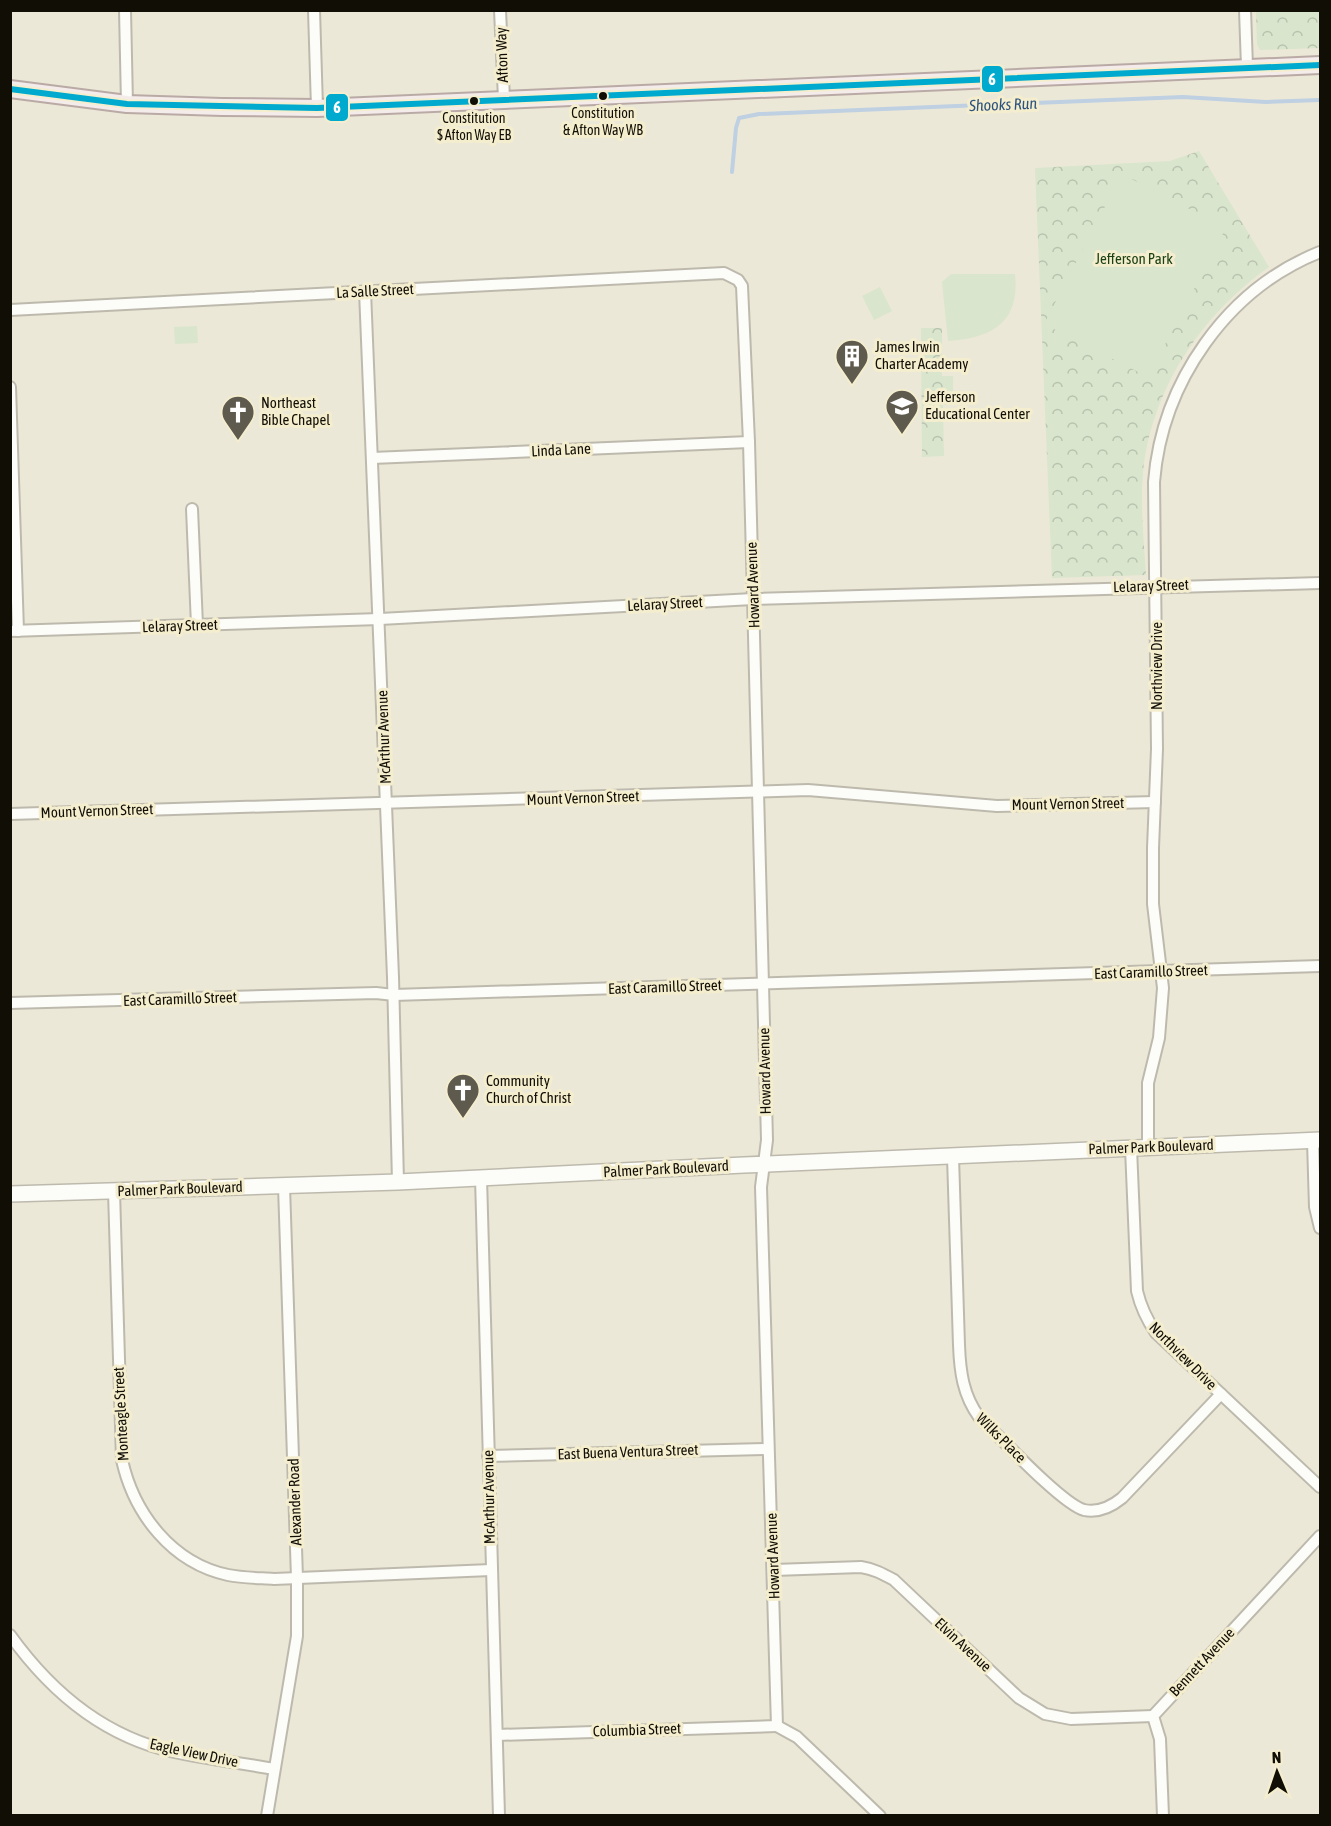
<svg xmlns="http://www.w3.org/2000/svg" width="1331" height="1826" viewBox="0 0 1331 1826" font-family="'Asap Condensed',sans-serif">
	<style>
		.park { fill: url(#park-crowns) }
		.pitch { fill: #d9e5cd }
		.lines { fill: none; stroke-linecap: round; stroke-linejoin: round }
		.stream { stroke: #bed0e1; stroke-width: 4 }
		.street-casing { stroke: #bdbaad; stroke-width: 14 }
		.secondary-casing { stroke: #bdbaad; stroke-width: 18 }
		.primary-casing { stroke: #baaaa6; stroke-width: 20 }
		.street { stroke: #fcfcf9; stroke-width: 10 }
		.secondary { stroke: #fcfcf9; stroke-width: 15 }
		.primary { stroke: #f4ebeb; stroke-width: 16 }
		.bus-1-casing { stroke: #f5eece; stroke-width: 10 }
		.bus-1 { stroke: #00a9ce; stroke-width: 6 }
		.bus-dot { fill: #110e05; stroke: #f5eece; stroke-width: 2 }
		.labels { text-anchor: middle; stroke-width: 6; stroke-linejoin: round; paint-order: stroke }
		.bus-label { font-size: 14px; fill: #110e05; stroke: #f5eece }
		.street-label { font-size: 15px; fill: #110e05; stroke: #f5eece }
		.park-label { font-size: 15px; fill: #1b4115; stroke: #f5eece }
		.poi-label { font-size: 15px; fill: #110e05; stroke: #f5eece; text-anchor: start }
		.water-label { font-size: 16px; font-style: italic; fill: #2d537e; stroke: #f5eece }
		.line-badge { stroke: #f5eece; stroke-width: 2 }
		.badge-label { font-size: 16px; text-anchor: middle; font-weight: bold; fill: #fff }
	</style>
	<defs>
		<pattern id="park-crowns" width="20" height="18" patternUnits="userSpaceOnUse" patternTransform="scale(1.5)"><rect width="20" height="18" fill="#d9e5cd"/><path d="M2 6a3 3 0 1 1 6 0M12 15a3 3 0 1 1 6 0" fill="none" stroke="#b9c3af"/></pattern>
	</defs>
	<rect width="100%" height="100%" fill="#ece8d7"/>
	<g class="park">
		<path d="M1256 11H1320V48L1260 50 1257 44Z"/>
		<path d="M1199 151 1269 267C1201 315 1151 390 1143 473 1140 507 1144 542 1146 575L1052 578 1035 168 1170 161Z"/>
		<path d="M921 328H942V376H953V405H943L944 456 922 457Z"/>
	</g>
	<g class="pitch">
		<path d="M1122 174 1226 228 1148 377 1044 324Z"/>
		<path d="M951 274H1015C1020 323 992 338 948 341L942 282Z"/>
		<path d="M880 287 892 311 874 320 862 296Z"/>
		<path d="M197 326 198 343 175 344 174 327Z"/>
	</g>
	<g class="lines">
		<path class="stream" d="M732 172 736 128 739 118 759 114 1183 97 1266 102 1320 100"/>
		<defs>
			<g id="street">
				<path d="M125 10 127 104"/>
				<path d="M314 10 317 108"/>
				<path d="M500 10 504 99"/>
				<path d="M1245 10 1247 67"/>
				<path d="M365 291 393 977 398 1182"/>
				<path d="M10 310 724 273 738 280 742 286 749 442 767 1140 761 1187 777 1726 797 1737 880 1816"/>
				<path d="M10 387 18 631"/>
				<path d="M372 458 749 442"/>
				<path d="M192 509 197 625"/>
				<path d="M10 631 380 619 753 599 1320 583"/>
				<path d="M10 814 808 790 997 806 1155 802"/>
				<path d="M10 1003 376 993 394 995 1320 966"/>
				<path d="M1313 1141 1315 1207 1320 1228"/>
				<path d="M1148 1147V1083L1159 1038 1163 988 1153 904V848L1157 749 1154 482C1162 382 1227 289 1320 252"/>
				<path d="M1131 1148 1137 1291C1141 1308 1147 1320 1156 1333L1320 1487"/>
				<path d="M953 1157 959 1345C960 1372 963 1395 979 1417 999 1436 1062 1504 1084 1510 1099 1513 1111 1507 1122 1498L1221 1394"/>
				<path d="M481 1178 499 1816"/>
				<path d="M114 1191 122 1460C134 1514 172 1563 228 1575 243 1578 259 1578 274 1579L491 1570"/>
				<path d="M488 1456 768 1449"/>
				<path d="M774 1570 861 1567C874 1569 883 1574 894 1580L1019 1698 1045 1714 1071 1719 1153 1716"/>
				<path d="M10 1635C51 1692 105 1737 174 1752 207 1759 241 1763 274 1769"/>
				<path d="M497 1735 777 1726"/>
				<path d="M267 1816 297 1636V1578L284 1186"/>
				<path d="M1163 1816 1160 1739 1153 1716 1320 1536"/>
			</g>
			<path id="secondary" d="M10 1194 398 1182 744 1165 1320 1140"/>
			<path id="primary" d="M10 89 127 104 222 107 317 108 1320 65"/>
		</defs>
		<use href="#street" class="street-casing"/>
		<use href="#secondary" class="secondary-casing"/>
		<use href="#primary" class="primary-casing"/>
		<use href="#street" class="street"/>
		<use href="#secondary" class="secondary"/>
		<use href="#primary" class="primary"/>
		<defs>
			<path id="bus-1" d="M10 89 127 104 317 108 1320 65"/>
		</defs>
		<use href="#bus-1" class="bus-1-casing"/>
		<use href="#bus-1" class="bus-1"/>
	</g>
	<defs>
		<symbol id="building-pin" viewBox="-11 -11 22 30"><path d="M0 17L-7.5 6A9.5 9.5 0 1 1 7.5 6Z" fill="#5e5a4e" stroke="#f5eece"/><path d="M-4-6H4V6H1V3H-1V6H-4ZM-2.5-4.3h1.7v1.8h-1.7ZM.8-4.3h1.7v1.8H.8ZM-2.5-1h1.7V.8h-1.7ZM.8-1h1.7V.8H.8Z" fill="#fff"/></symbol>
		<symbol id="school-pin" viewBox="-11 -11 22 30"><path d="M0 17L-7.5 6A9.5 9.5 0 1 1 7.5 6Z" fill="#5e5a4e" stroke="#f5eece"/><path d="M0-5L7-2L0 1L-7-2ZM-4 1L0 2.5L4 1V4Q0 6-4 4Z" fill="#fff"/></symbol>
		<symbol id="church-pin" viewBox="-11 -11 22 30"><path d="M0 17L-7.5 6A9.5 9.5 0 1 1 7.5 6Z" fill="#5e5a4e" stroke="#f5eece"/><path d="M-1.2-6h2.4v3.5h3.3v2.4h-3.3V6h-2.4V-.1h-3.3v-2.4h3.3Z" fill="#fff"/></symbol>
	</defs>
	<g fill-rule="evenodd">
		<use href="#building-pin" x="833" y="337" width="38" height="52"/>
		<use href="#school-pin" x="883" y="387" width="38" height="52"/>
		<use href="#church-pin" x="219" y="393" width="38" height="52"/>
		<use href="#church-pin" x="444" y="1071" width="38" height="52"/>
	</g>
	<g class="bus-dot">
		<circle cx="603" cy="96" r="5"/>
		<circle cx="474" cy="101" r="5"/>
	</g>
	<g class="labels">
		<g class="bus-label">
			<text x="603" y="118">Constitution<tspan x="603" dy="17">&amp; Afton Way WB</tspan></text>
			<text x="474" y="123">Constitution<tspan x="474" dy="17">$ Afton Way EB</tspan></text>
		</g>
		<g class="street-label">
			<text transform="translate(502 55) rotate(-92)" y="5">Afton Way</text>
			<text transform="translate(375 291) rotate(-3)" y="5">La Salle Street</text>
			<text transform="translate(561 450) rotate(-3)" y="5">Linda Lane</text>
			<text transform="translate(753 585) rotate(-92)" y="5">Howard Avenue</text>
			<text transform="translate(1151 586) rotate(-2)" y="5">Lelaray Street</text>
			<text transform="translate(665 604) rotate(-3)" y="5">Lelaray Street</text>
			<text transform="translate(180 626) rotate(-2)" y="5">Lelaray Street</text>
			<text transform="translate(1157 666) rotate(-90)" y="5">Northview Drive</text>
			<text transform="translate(384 737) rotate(-92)" y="5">McArthur Avenue</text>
			<text transform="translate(583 798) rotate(-2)" y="5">Mount Vernon Street</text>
			<text transform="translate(1068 804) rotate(-1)" y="5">Mount Vernon Street</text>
			<text transform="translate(97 811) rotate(-2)" y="5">Mount Vernon Street</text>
			<text transform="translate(1151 972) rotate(-2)" y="5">East Caramillo Street</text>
			<text transform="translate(665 987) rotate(-2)" y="5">East Caramillo Street</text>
			<text transform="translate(180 999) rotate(-2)" y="5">East Caramillo Street</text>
			<text transform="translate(765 1071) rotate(-91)" y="5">Howard Avenue</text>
			<text transform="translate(1151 1147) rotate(-2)" y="5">Palmer Park Boulevard</text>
			<text transform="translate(666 1169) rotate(-3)" y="5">Palmer Park Boulevard</text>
			<text transform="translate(180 1189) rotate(-2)" y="5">Palmer Park Boulevard</text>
			<text transform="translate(1183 1356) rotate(45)" y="5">Northview Drive</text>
			<text transform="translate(121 1414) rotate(-93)" y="5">Monteagle Street</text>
			<text transform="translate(1001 1438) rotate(45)" y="5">Wilks Place</text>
			<text transform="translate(628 1452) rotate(-2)" y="5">East Buena Ventura Street</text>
			<text transform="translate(489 1497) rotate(-91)" y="5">McArthur Avenue</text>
			<text transform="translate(295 1502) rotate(-92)" y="5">Alexander Road</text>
			<text transform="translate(773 1556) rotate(-92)" y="5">Howard Avenue</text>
			<text transform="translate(963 1645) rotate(43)" y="5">Elvin Avenue</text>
			<text transform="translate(1202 1662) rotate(-47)" y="5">Bennett Avenue</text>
			<text transform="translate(637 1730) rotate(-2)" y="5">Columbia Street</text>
			<text transform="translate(194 1753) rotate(12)" y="5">Eagle View Drive</text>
		</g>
		<g class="park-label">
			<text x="1134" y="264">Jefferson Park</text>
		</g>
		<g class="poi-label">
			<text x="875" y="352">James Irwin<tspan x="875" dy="17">Charter Academy</tspan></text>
			<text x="925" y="402">Jefferson<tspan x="925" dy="17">Educational Center</tspan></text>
			<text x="261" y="408">Northeast<tspan x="261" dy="17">Bible Chapel</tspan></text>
			<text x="486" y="1086">Community<tspan x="486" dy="17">Church of Christ</tspan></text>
		</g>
		<g class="water-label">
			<text transform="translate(1003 104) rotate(-2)" y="6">Shooks Run</text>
		</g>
	</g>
	<g class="line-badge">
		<rect x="981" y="65" width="23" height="28" rx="6" fill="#00a9ce"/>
		<rect x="325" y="93" width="24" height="29" rx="6" fill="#00a9ce"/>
	</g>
	<g class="badge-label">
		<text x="992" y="85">6</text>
		<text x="337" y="113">6</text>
	</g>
	<rect width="1331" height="1826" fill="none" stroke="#110e05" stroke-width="24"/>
	<g transform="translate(1277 1772) rotate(358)" stroke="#f5eece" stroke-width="4.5" paint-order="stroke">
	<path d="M0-4.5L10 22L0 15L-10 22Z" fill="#110e05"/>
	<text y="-9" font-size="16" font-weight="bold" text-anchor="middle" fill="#110e05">N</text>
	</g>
</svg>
